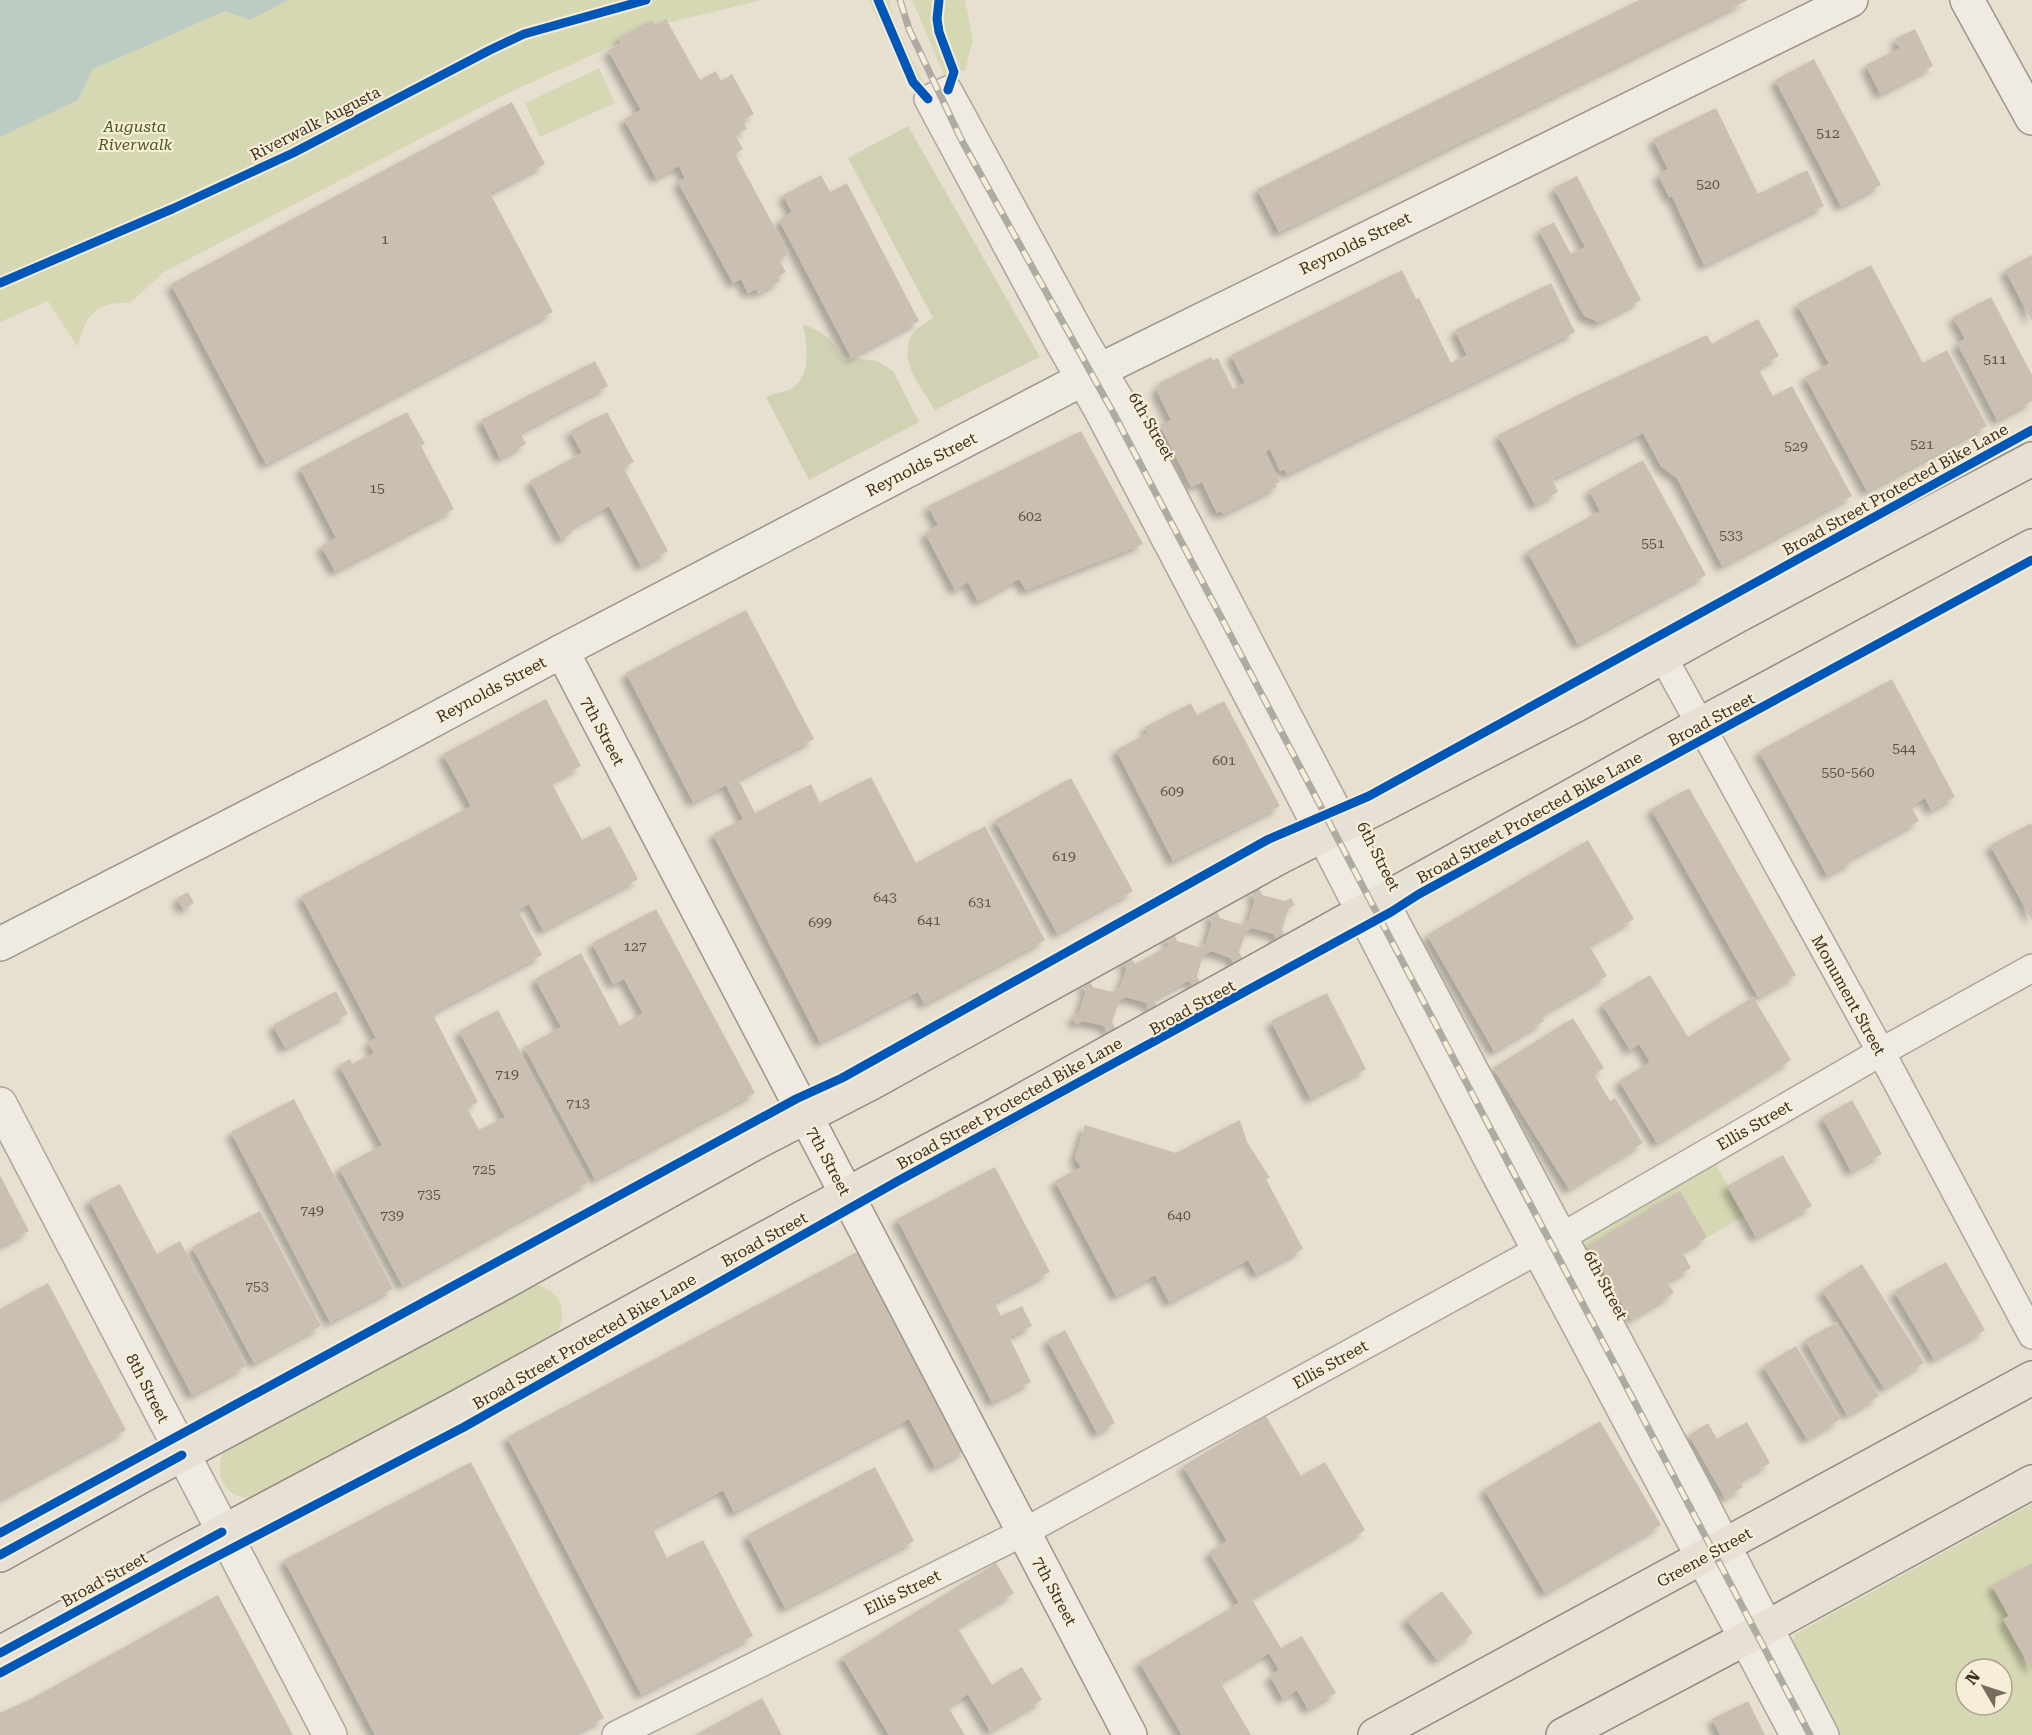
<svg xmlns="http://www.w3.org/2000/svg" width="2032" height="1735" viewBox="0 0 2032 1735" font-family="'Roboto Serif',serif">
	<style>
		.green { fill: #d6d7b3; fill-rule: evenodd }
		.cemetery { fill: #d1d1b3 }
		.water { fill: #bcccc2 }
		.building { fill: #cbbfb2; filter: url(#shadow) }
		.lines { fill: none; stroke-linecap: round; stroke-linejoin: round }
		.minor-casing { stroke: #ada599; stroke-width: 30 }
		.tertiary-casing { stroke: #ada599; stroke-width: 36 }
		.secondary-casing { stroke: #9c958a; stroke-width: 36 }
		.primary-casing { stroke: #928b80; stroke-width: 36 }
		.minor { stroke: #efebe3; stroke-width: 27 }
		.tertiary { stroke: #efebe3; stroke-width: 33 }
		.secondary { stroke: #efebe3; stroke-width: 33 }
		.primary { stroke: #e6e1d4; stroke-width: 33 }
		.rail-casing { stroke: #afaaa2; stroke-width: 7 }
		.rail { stroke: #f7eed8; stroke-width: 4.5; stroke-dasharray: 14; stroke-linecap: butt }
		.cycleway-casing { stroke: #f7eed8; stroke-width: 13 }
		.cycleway { stroke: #0057b8; stroke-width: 9 }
		.labels { text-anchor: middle; stroke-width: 4.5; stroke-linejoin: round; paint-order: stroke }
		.number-label { font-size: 14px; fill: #605244 }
		.street-label { font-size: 16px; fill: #3d2e20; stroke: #f7eed8 }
		.park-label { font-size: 16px; font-style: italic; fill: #4d5a26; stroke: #f7eed8 }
	</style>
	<defs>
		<filter id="shadow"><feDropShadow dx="-5.5" dy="5.5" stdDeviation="3" flood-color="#0004"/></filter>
	</defs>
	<rect width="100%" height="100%" fill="#e7e0d1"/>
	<g class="green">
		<path d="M77 0H762L659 25 508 93 164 272 130 303C96 301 84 317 78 347L48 301 0 322V36Z"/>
		<path d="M869 0H889L893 18 923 83 911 88Z"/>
		<path d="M912 0H965L973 40 965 70 944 75Z"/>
		<path d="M599 68 615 103 540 137 525 103Z"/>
		<path d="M1715 1163 1744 1216 1609 1294 1580 1241Z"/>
		<path d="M533 1284C562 1289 571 1314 553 1338L253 1499C224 1497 212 1476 225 1449Z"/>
		<path d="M2032 1504V1735H1839L1795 1651 1793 1642 1795 1634ZM1966 1669H2002V1705H1966Z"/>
	</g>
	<g class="cemetery">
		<path d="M908 126 1040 357 935 410C922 388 895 358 914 332 919 326 926 323 933 318L848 158Z"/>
		<path d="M803 324C828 336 830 336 843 361L856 358 877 361 893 371 919 422 809 480 766 397C773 393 781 393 789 390 813 378 807 344 803 324Z"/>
	</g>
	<path class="water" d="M0 0H288L250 20 225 11 93 69 78 100 0 137Z"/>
	<g class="building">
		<path d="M1639 0H1748L1279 232 1257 189Z"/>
		<path d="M666 19 700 80 716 71 721 81 732 74 754 114 742 121 747 129 735 135 743 149 735 154 789 254 779 260 786 272 778 277 780 281 758 293 756 289 748 293 741 279 733 283 678 182 685 178 679 166 656 178 624 119 641 110 608 50 621 43 619 38 652 20 655 25Z"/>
		<path d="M1915 29 1933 66 1880 94 1866 65 1900 48 1895 39Z"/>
		<path d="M1814 59 1881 185 1841 206 1775 80Z"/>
		<path d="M512 102 545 164 490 193 553 312 266 464 171 284Z"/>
		<path d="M1716 108 1758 194 1807 170 1824 206 1704 265 1672 196 1669 197 1658 174 1668 169 1653 139Z"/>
		<path d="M821 175 830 192 847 183 919 321 851 357 779 220 792 212 783 195Z"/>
		<path d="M1577 176 1641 300 1599 322 1584 316 1539 230 1554 222 1571 254 1585 247 1554 188Z"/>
		<path d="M2031 255 2032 256V321L2005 270Z"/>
		<path d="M1871 265 1923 363 1947 350 1987 426 1867 491 1805 377 1829 364 1797 304Z"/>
		<path d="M1402 270 1416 299 1419 298 1451 363 1467 355 1455 330 1551 283 1575 332 1287 474 1284 469 1280 471 1270 449 1265 452 1280 482 1275 484 1277 487 1223 514 1221 511 1217 513 1202 482 1191 487 1160 425 1171 420 1156 389 1161 387 1159 383 1211 357 1213 360 1218 358 1233 389 1245 383 1231 355Z"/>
		<path d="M1991 297 2032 375V401L1997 420 1957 343 1965 339 1953 317Z"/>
		<path d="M1758 319 1779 356 1758 368 1773 396 1792 386 1852 496 1722 566 1677 478 1661 466 1643 433 1552 479 1558 492 1535 505 1498 435 1580 394 1707 335 1712 344Z"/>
		<path d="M595 361 608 386 520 432 526 444 500 458 481 420Z"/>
		<path d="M407 412 425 444 421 446 454 509 335 571 321 546 336 538 300 468Z"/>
		<path d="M607 412 634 462 623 467 668 551 641 566 609 506 570 528 572 533 561 539 530 481 582 453 570 431Z"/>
		<path d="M1081 431 1143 544 1026 590 1019 579 978 601 968 582 955 590 925 533 938 525 928 506Z"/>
		<path d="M1643 460 1706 575 1578 644 1527 551 1600 511 1589 490Z"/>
		<path d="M746 610 814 739 738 779 755 813 811 784 820 803 871 777 916 863 985 826 1045 940 924 1004 918 992 820 1042 713 834 743 819 726 785 693 802 626 673Z"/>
		<path d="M1892 679 1955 797 1931 810 1925 798 1911 806 1919 821 1851 858 1853 861 1827 875 1759 751Z"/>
		<path d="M546 699 581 766 551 782 582 840 610 826 638 879 543 930 529 904 518 910 542 955 432 1013 478 1102 467 1108 479 1130 505 1117 459 1031 498 1010 589 1182 402 1285 339 1168 382 1145 339 1065 350 1059 352 1064 374 1053 368 1042 376 1038 301 896 471 806 443 754Z"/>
		<path d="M1224 701 1280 806 1173 861 1116 750 1148 733 1145 727 1191 703 1197 715Z"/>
		<path d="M1071 778 1133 891 1057 933 995 820Z"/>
		<path d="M1689 788 1796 975 1758 997 1651 809Z"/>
		<path d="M2031 823 2032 825V920L1990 845Z"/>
		<path d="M1588 840 1634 919 1589 945 1607 976 1541 1015 1544 1021 1494 1051 1427 935Z"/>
		<path d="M1259 888 1262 895 1285 901 1291 898 1295 905 1288 909 1282 930 1286 937 1278 941 1274 934 1252 928 1246 932 1239 952 1244 961 1235 965 1231 958 1211 951 1203 955 1197 976 1201 984 1193 987 1190 980 1153 999 1157 1007 1150 1010 1147 1003 1126 997 1119 1001 1112 1022 1116 1030 1108 1033 1105 1026 1083 1021 1076 1024 1072 1016 1079 1013 1086 991 1082 984 1089 980 1093 987 1113 992 1120 988 1127 969 1123 961 1131 957 1135 964 1170 945 1166 938 1174 934 1177 941 1199 947 1206 943 1212 922 1209 916 1217 911 1220 918 1242 925 1249 920 1255 899 1251 892Z"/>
		<path d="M188 892 194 903 183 909 177 898Z"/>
		<path d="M656 909 755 1093 595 1179 524 1047 561 1027 535 979 581 953 620 1026 643 1013 624 979 613 984 592 943Z"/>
		<path d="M1650 975 1688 1037 1753 997 1791 1060 1657 1143 1619 1081 1650 1062 1639 1044 1630 1050 1602 1004Z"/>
		<path d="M336 991 348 1014 285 1048 273 1025Z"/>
		<path d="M1327 993 1366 1069 1310 1098 1271 1021Z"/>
		<path d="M1573 1018 1604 1068 1594 1074 1610 1101 1615 1098 1643 1143 1569 1189 1493 1068Z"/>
		<path d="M294 1099 393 1289 330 1322 231 1132Z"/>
		<path d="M1852 1100 1882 1154 1851 1171 1822 1117Z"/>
		<path d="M1240 1120 1247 1142 1270 1178 1266 1179 1303 1249 1256 1274 1248 1260 1169 1302 1155 1275 1116 1296 1055 1181 1081 1167 1075 1158 1085 1125 1176 1153Z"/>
		<path d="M1783 1155 1812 1206 1756 1237 1727 1186Z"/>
		<path d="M995 1167 1050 1272 994 1302 1001 1316 1022 1306 1032 1326 1009 1337 1031 1382 992 1402 897 1219Z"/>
		<path d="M0 1175 29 1231 0 1246Z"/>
		<path d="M120 1184 157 1254 180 1241 246 1366 192 1395 89 1200Z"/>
		<path d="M1680 1191 1707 1237 1682 1252 1691 1268 1667 1282 1674 1293 1631 1319 1588 1246Z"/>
		<path d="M260 1211 321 1326 254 1363 192 1247Z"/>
		<path d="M861 1250 966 1450 935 1467 909 1419 734 1512 723 1490 652 1528 667 1558 703 1540 753 1636 641 1694 507 1437Z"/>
		<path d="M1946 1262 1985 1330 1934 1359 1894 1291Z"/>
		<path d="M1862 1264 1924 1363 1884 1388 1822 1290Z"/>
		<path d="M48 1283 126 1430 0 1499V1309Z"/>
		<path d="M1837 1322 1879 1396 1847 1415 1805 1340Z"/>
		<path d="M1065 1330 1115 1423 1097 1433 1047 1340Z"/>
		<path d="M1796 1346 1840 1419 1807 1439 1763 1366Z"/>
		<path d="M1266 1416 1301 1476 1325 1462 1365 1530 1251 1598 1281 1648 1302 1636 1336 1693 1308 1709 1297 1690 1283 1699 1270 1676 1279 1670 1269 1653 1220 1682 1251 1735H1182L1139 1662 1239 1603 1209 1552 1227 1541 1183 1466Z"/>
		<path d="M1600 1421 1661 1525 1545 1593 1484 1489Z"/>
		<path d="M1747 1422 1770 1463 1739 1481 1743 1487 1725 1498 1689 1435 1708 1423 1717 1439Z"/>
		<path d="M471 1462 604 1718 572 1735H375L284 1560Z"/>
		<path d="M875 1467 914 1541 785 1608 747 1535Z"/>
		<path d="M996 1563 1014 1593 957 1627 992 1685 1022 1667 1042 1700 990 1731 968 1694 948 1707 965 1735H889L842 1657Z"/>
		<path d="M2032 1563V1671L2003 1619 2009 1616 1992 1586Z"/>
		<path d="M1442 1591 1473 1633 1437 1660 1406 1619Z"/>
		<path d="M218 1595 293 1735H0V1713L31 1699Z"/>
		<path d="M762 1698 782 1735H695Z"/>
		<path d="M1748 1701 1765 1735H1720L1712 1719Z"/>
	</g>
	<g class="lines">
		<defs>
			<g id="minor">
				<path d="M1663 657 1881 1052 2032 1335"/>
				<path d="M616 1735 1024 1532 1551 1243 1881 1052 2032 968"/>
				<path d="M1794 1735 1495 1174 1296 788 1097 409 1058 341 928 99 948 90 1085 341 1142 436 1400 930 1704 1501 1825 1735"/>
			</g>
			<path id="tertiary" d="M0 1104 330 1735"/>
			<g id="secondary">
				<path d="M1967 0 2032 118"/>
				<path d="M562 651 1130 1735"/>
				<path d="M0 944 374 752 562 651 1102 369 1851 0"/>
			</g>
			<g id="primary">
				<path d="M0 1555 138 1478 496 1287 759 1141 873 1082 1278 858 1375 809 1578 704 1737 616 2032 459"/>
				<path d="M0 1653 179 1555 454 1409 802 1218 992 1117 1699 725 2032 546"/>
				<path d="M1375 1735 2032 1378"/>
				<path d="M1563 1735 1769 1626 2032 1482"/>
			</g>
		</defs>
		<use href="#minor" class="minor-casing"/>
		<use href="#tertiary" class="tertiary-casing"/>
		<use href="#secondary" class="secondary-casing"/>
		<use href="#primary" class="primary-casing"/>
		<use href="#minor" class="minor"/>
		<use href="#tertiary" class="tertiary"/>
		<use href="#secondary" class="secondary"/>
		<use href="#primary" class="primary"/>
		<defs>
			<path id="rail" d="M900 0 909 29 962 141 1115 416 1810 1735"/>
		</defs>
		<use href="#rail" class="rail-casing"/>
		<use href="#rail" class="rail"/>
		<defs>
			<g id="cycleway">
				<path d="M878 0 913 82 928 99"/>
				<path d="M939 0 937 19 939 32 954 72 948 90"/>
				<path d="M0 283 172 209 293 153 490 50 524 34 646 0"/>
				<path d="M0 1533 796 1099 842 1078 1267 840 1369 796 2032 430"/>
				<path d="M0 1555 182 1455"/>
				<path d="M0 1653 222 1532"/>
				<path d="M0 1673 189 1571 464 1427 898 1181 1391 912 1419 894 2032 560"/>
			</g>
		</defs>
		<use href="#cycleway" class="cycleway-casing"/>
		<use href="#cycleway" class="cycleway"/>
	</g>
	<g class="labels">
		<g class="number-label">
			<text x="1828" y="138">512</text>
			<text x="1708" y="189">520</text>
			<text x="385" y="244">1</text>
			<text x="1995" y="364">511</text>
			<text x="1922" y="449">521</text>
			<text x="1796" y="451">529</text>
			<text x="377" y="493">15</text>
			<text x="1030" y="521">602</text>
			<text x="1731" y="540">533</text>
			<text x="1653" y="548">551</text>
			<text x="1904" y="753">544</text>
			<text x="1224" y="765">601</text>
			<text x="1848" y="777">550-560</text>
			<text x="1172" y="796">609</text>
			<text x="1064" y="861">619</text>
			<text x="885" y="902">643</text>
			<text x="980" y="907">631</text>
			<text x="929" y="925">641</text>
			<text x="820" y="927">699</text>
			<text x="635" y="951">127</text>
			<text x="507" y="1079">719</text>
			<text x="578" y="1108">713</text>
			<text x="484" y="1174">725</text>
			<text x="429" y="1199">735</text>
			<text x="312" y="1215">749</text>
			<text x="392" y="1220">739</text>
			<text x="1179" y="1220">640</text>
			<text x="257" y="1291">753</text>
		</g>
		<g class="street-label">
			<text transform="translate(315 123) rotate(-27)" y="6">Riverwalk Augusta</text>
			<text transform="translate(1355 243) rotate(-26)" y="6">Reynolds Street</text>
			<text transform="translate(1152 426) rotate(60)" y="6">6th Street</text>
			<text transform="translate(921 464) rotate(-27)" y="6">Reynolds Street</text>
			<text transform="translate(1895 489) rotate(-29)" y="6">Broad Street Protected Bike Lane</text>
			<text transform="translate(491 689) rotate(-28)" y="6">Reynolds Street</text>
			<text transform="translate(1711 719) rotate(-28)" y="6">Broad Street</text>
			<text transform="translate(603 731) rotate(62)" y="6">7th Street</text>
			<text transform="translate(1529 817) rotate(-29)" y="6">Broad Street Protected Bike Lane</text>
			<text transform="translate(1379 856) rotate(63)" y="6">6th Street</text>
			<text transform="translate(1849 995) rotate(61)" y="6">Monument Street</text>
			<text transform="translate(1192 1007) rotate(-29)" y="6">Broad Street</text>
			<text transform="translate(1009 1103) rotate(-29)" y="6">Broad Street Protected Bike Lane</text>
			<text transform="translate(1754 1125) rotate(-30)" y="6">Ellis Street</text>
			<text transform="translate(829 1161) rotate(62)" y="6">7th Street</text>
			<text transform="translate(764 1239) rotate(-29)" y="6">Broad Street</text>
			<text transform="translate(1606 1285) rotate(62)" y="6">6th Street</text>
			<text transform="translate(584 1341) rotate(-30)" y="6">Broad Street Protected Bike Lane</text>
			<text transform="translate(1330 1364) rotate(-29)" y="6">Ellis Street</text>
			<text transform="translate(148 1388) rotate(63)" y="6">8th Street</text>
			<text transform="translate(1704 1557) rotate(-29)" y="6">Greene Street</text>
			<text transform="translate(104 1579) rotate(-29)" y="6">Broad Street</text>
			<text transform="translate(1055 1591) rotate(62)" y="6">7th Street</text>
			<text transform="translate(902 1592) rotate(-26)" y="6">Ellis Street</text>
		</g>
		<g class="park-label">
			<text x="135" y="132">Augusta<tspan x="135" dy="18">Riverwalk</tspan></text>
		</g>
	</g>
	<g transform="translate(1984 1687) rotate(309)"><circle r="28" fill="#f7eed8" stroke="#ada18e" stroke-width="1.5"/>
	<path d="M0-4.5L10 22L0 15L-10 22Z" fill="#786c5e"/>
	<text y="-9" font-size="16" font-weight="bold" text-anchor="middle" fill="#3d2e20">N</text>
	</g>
</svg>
